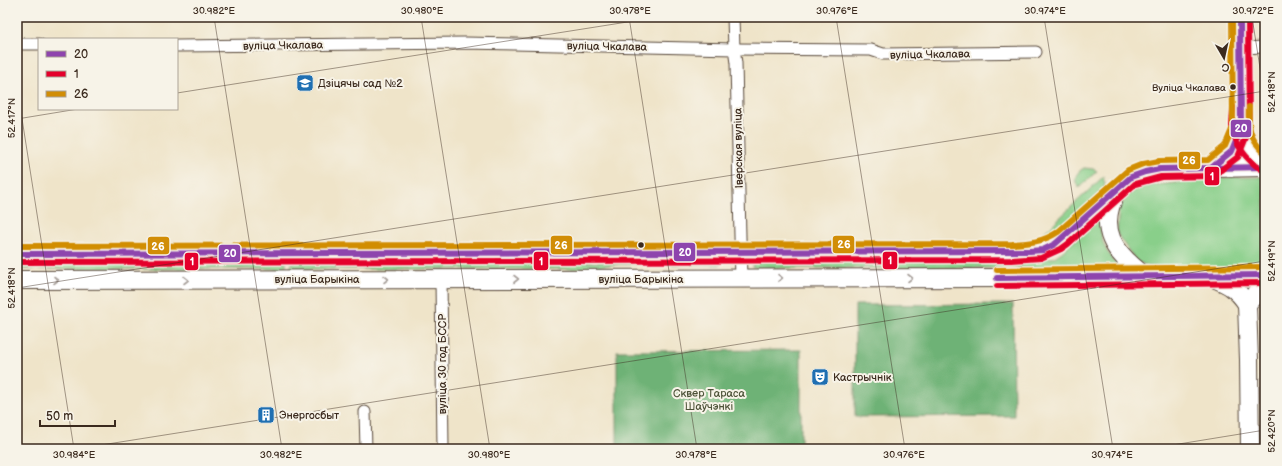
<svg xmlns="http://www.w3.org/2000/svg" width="1282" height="466" viewBox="0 0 1282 466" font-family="'Balsamiq Sans',sans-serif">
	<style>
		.green { fill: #89cf8a; stroke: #627c54 }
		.forest { fill: #6eb276; stroke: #546e4a }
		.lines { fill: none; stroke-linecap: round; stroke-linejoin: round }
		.street-casing { stroke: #564638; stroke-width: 13 }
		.primary-casing { stroke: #564638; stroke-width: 20 }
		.street { stroke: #fff; stroke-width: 11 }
		.primary { stroke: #fff; stroke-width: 18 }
		.bus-1-casing { stroke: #f7f3e8; stroke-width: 9 }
		.bus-2-casing { stroke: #f7f3e8; stroke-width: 9 }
		.bus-3-casing { stroke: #f7f3e8; stroke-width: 9 }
		.bus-1 { stroke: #8e44ad; stroke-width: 6 }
		.bus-2 { stroke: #e4002b; stroke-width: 6 }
		.bus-3 { stroke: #d18d06; stroke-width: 6 }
		.oneway { stroke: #a79f9a }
		.ticks { fill: none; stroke: #3b2a1e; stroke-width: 1; stroke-opacity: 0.45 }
		.bus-dot { fill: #3b2a1e; stroke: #f7f3e8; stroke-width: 1.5 }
		.labels { text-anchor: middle; stroke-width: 4; stroke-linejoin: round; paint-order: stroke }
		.bus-label { font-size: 10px; fill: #3b2a1e; stroke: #f7f3e8; text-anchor: end }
		.street-label { font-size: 11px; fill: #3b2a1e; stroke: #f7f3e8 }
		.poi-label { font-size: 11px; fill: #3b2a1e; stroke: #f7f3e8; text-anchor: start }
		.park-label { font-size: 11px; fill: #4e5339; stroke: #f7f3e8 }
		.line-badge { stroke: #f7f3e8; stroke-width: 1.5 }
		.badge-label { font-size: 11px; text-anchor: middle; font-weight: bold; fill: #fff }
		.neatline { fill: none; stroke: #3b2a1e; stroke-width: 1.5 }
		.ticks-label { font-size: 10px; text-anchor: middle; fill: #3b2a1e }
	</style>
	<rect width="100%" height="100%" fill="#f7f3e8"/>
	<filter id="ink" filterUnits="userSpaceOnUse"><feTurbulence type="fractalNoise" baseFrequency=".025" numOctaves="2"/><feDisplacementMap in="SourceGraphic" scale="8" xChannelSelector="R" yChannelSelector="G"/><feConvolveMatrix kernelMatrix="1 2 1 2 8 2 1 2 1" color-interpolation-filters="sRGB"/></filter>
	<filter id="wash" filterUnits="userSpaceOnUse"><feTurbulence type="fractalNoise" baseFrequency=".012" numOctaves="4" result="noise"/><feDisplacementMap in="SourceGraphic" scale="16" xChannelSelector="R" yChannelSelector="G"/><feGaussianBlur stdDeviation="0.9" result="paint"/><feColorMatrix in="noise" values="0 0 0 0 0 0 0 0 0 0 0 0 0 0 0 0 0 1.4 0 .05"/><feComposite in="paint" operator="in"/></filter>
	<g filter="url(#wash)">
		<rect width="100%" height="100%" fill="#efe4c9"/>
		<g class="green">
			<path d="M1084 168 1093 169 1097 171 1079 188C1073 180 1075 173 1084 168Z"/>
			<path d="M1103 177 1105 184 1104 188C1084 208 1061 238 1033 243Z"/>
			<path d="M1265 177V268L1150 267 1136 261 1117 234 1119 207 1129 194 1142 186 1176 183 1204 178Z"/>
			<path d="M1100 217C1100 240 1104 252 1121 268H756L753 267V263L756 261 1053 258 1062 252Z"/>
			<rect x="17" y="262" width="269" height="7"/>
			<path d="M291 262H720V265L620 264 577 269H291Z"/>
		</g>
		<g class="forest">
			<path d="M1013 304 1014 416 855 417V305Z"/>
			<path d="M801 350V449H617V351Z"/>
		</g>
	</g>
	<g filter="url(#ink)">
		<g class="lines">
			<defs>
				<g id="street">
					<path d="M733 17 734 49 736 63 741 279"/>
					<path d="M17 44H39"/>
					<path d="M177 46 465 43 734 49 871 50 883 54 1036 52"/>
					<path d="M1240 48 1265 47"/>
					<path d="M441 279 443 449"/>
					<path d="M365 412 366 449"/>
				</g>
				<g id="primary">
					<path d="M1241 129C1247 142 1251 156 1265 162"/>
					<path d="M1211 168 1232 151 1241 129 1240 17"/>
					<path d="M1117 191C1096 229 1114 253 1145 276"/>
					<path d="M17 254 1030 251 1043 250 1055 244 1131 177 1145 172 1160 169 1265 167"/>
					<path d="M1213 278C1229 284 1237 289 1247 304"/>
					<path d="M17 280 1028 278 1206 275H1265"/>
					<path d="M1247 304 1249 360 1250 449"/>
					<path d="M1247 304 1257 292 1265 286"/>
				</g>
			</defs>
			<use href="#street" class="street-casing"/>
			<use href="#primary" class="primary-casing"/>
			<use href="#street" class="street"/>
			<use href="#primary" class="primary"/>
			<defs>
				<g id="bus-1">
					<path d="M1211 168 1232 151 1241 129 1240 17"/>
					<path d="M17 254 1030 251 1043 250 1055 244 1131 177 1145 172 1160 169 1265 167"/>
					<path d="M997 278 1265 275"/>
				</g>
				<g id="bus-2">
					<path d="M1233 107C1233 113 1232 119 1232 126 1234 143 1246 160 1261 169"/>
					<path d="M17 262 1012 260 1041 258 1061 249 1068 244 1135 184 1161 177 1213 176 1238 157 1249 130 1248 17"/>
					<path d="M997 286 1265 283"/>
				</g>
				<g id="bus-3">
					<path d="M1249 107C1248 127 1249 139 1265 153"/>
					<path d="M17 246 1012 244C1029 243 1043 242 1058 232L1128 170 1143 164 1159 161 1208 160 1225 146 1233 127 1232 17"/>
					<path d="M997 270 1265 267"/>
				</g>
			</defs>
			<use href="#bus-1" class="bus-1-casing"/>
			<use href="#bus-2" class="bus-2-casing"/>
			<use href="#bus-3" class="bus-3-casing"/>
			<use href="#bus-1" class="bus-1"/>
			<use href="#bus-2" class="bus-2"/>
			<use href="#bus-3" class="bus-3"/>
		</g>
		<defs><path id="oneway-chevron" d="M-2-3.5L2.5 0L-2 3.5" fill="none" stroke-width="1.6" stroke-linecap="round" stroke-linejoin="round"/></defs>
		<g class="oneway">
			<use href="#oneway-chevron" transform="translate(780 278)"/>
			<use href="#oneway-chevron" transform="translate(910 278)"/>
			<use href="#oneway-chevron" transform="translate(386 279)"/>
			<use href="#oneway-chevron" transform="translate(516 279)"/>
			<use href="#oneway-chevron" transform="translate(56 280)"/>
			<use href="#oneway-chevron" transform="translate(186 280)"/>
		</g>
	</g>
	<path class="ticks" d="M214 17 282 449M421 17 490 449M629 17 697 449M836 17 905 449M1044 17 1113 449M1252 17 1265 100M17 87 74 449M177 93 659 17M17 119 78 109M17 288 1265 91M76 449 1265 261M1148 449 1265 430"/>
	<defs>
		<symbol id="school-square" viewBox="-11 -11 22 22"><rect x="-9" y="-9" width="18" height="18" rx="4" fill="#1f6fb2" stroke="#f7f3e8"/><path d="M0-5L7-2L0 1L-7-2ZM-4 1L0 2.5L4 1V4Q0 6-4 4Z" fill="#fff"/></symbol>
		<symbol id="theatre-square" viewBox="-11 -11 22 22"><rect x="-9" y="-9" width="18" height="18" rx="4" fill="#1f6fb2" stroke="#f7f3e8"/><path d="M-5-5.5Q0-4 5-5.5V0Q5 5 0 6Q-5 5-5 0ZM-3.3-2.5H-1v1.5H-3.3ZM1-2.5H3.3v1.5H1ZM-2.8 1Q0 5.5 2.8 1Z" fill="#fff"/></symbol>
		<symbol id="building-square" viewBox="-11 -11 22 22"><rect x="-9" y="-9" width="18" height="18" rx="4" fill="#1f6fb2" stroke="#f7f3e8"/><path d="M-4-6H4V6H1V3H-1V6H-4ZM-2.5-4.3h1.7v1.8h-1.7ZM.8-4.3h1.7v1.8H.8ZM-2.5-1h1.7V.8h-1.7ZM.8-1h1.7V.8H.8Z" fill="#fff"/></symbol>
	</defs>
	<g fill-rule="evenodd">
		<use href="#school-square" x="295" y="73" width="20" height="20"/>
		<use href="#theatre-square" x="810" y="367" width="20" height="20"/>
		<use href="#building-square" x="256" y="405" width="20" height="20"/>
	</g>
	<g class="bus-dot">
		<circle cx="1233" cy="87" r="3.5"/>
		<circle cx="641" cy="245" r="3.5"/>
	</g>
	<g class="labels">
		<g class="bus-label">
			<text x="1226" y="91">Вуліца Чкалава</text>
		</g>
		<g class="street-label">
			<text transform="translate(283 45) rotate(-1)" y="4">вуліца Чкалава</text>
			<text transform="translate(607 46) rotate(1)" y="4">вуліца Чкалава</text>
			<text transform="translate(930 54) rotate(-1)" y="4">вуліца Чкалава</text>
			<text transform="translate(738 148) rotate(-91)" y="4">Іверская вуліца</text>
			<text x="317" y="283">вуліца Барыкіна</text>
			<text x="641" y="283">вуліца Барыкіна</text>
			<text transform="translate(442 364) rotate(-90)" y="4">вуліца 30 год БССР</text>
		</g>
		<g class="poi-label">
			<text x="318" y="87">Дзіцячы сад №2</text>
			<text x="833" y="381">Кастрычнік</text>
			<text x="279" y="419">Энергосбыт</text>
		</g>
		<g class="park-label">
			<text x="709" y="397">Сквер Тараса<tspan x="709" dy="13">Шаўчэнкі</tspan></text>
		</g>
	</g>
	<g class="line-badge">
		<rect x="1230" y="119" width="22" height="19" rx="4" fill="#8e44ad"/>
		<rect x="1178" y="151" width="23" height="19" rx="4" fill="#d18d06"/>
		<rect x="1204" y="166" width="16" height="20" rx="4" fill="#e4002b"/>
		<rect x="832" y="235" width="23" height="19" rx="4" fill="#d18d06"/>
		<rect x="550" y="235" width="23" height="20" rx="4" fill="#d18d06"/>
		<rect x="147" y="236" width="23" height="19" rx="4" fill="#d18d06"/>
		<rect x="673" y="242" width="23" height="20" rx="4" fill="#8e44ad"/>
		<rect x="218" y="244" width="23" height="19" rx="4" fill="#8e44ad"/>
		<rect x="882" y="251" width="16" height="19" rx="4" fill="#e4002b"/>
		<rect x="533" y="251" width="16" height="20" rx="4" fill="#e4002b"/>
		<rect x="184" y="252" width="15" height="19" rx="4" fill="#e4002b"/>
	</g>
	<g class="badge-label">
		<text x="1241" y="132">20</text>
		<text x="1189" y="164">26</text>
		<text x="1212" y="180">1</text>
		<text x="844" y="248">26</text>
		<text x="561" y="249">26</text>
		<text x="158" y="250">26</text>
		<text x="685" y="256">20</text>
		<text x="230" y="257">20</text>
		<text x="890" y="264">1</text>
		<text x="541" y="265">1</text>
		<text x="192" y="265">1</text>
	</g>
	<rect width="1282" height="466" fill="none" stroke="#f7f3e8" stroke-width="44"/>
	<rect x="38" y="38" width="140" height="72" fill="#f7f3e8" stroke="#aca397"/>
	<rect x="46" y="51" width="20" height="6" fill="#8e44ad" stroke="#aca397"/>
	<text x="74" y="58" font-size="12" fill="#3b2a1e">20</text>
	<rect x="46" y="71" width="20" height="6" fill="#e4002b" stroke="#aca397"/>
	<text x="74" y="78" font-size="12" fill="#3b2a1e">1</text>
	<rect x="46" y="91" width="20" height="6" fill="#d18d06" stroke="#aca397"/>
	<text x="74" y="98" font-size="12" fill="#3b2a1e">26</text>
	<g transform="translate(1224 58) rotate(171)" stroke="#f7f3e8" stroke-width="3" paint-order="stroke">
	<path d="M0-3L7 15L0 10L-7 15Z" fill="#3b2a1e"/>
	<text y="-6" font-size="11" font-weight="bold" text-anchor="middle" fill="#3b2a1e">С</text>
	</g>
	<path d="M40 420v6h75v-6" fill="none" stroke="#3b2a1e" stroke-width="2"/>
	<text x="46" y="420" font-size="12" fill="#3b2a1e" stroke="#f7f3e8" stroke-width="3" paint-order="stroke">50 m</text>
	<rect x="22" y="22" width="1238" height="422" class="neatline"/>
	<g class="ticks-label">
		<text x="214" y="14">30.982°E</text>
		<text x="422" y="14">30.980°E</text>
		<text x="630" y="14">30.978°E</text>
		<text x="837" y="14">30.976°E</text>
		<text x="1045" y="14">30.974°E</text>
		<text x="1253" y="14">30.972°E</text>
		<text transform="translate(1271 92) rotate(-90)" y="4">52.418°N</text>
		<text transform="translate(11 118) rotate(-90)" y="4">52.417°N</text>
		<text transform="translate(1271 261) rotate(-90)" y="4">52.419°N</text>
		<text transform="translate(11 288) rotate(-90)" y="4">52.418°N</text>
		<text transform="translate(1271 431) rotate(-90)" y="4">52.420°N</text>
		<text x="74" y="458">30.984°E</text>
		<text x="281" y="458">30.982°E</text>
		<text x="489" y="458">30.980°E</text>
		<text x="696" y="458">30.978°E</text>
		<text x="904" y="458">30.976°E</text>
		<text x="1112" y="458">30.974°E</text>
	</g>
</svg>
